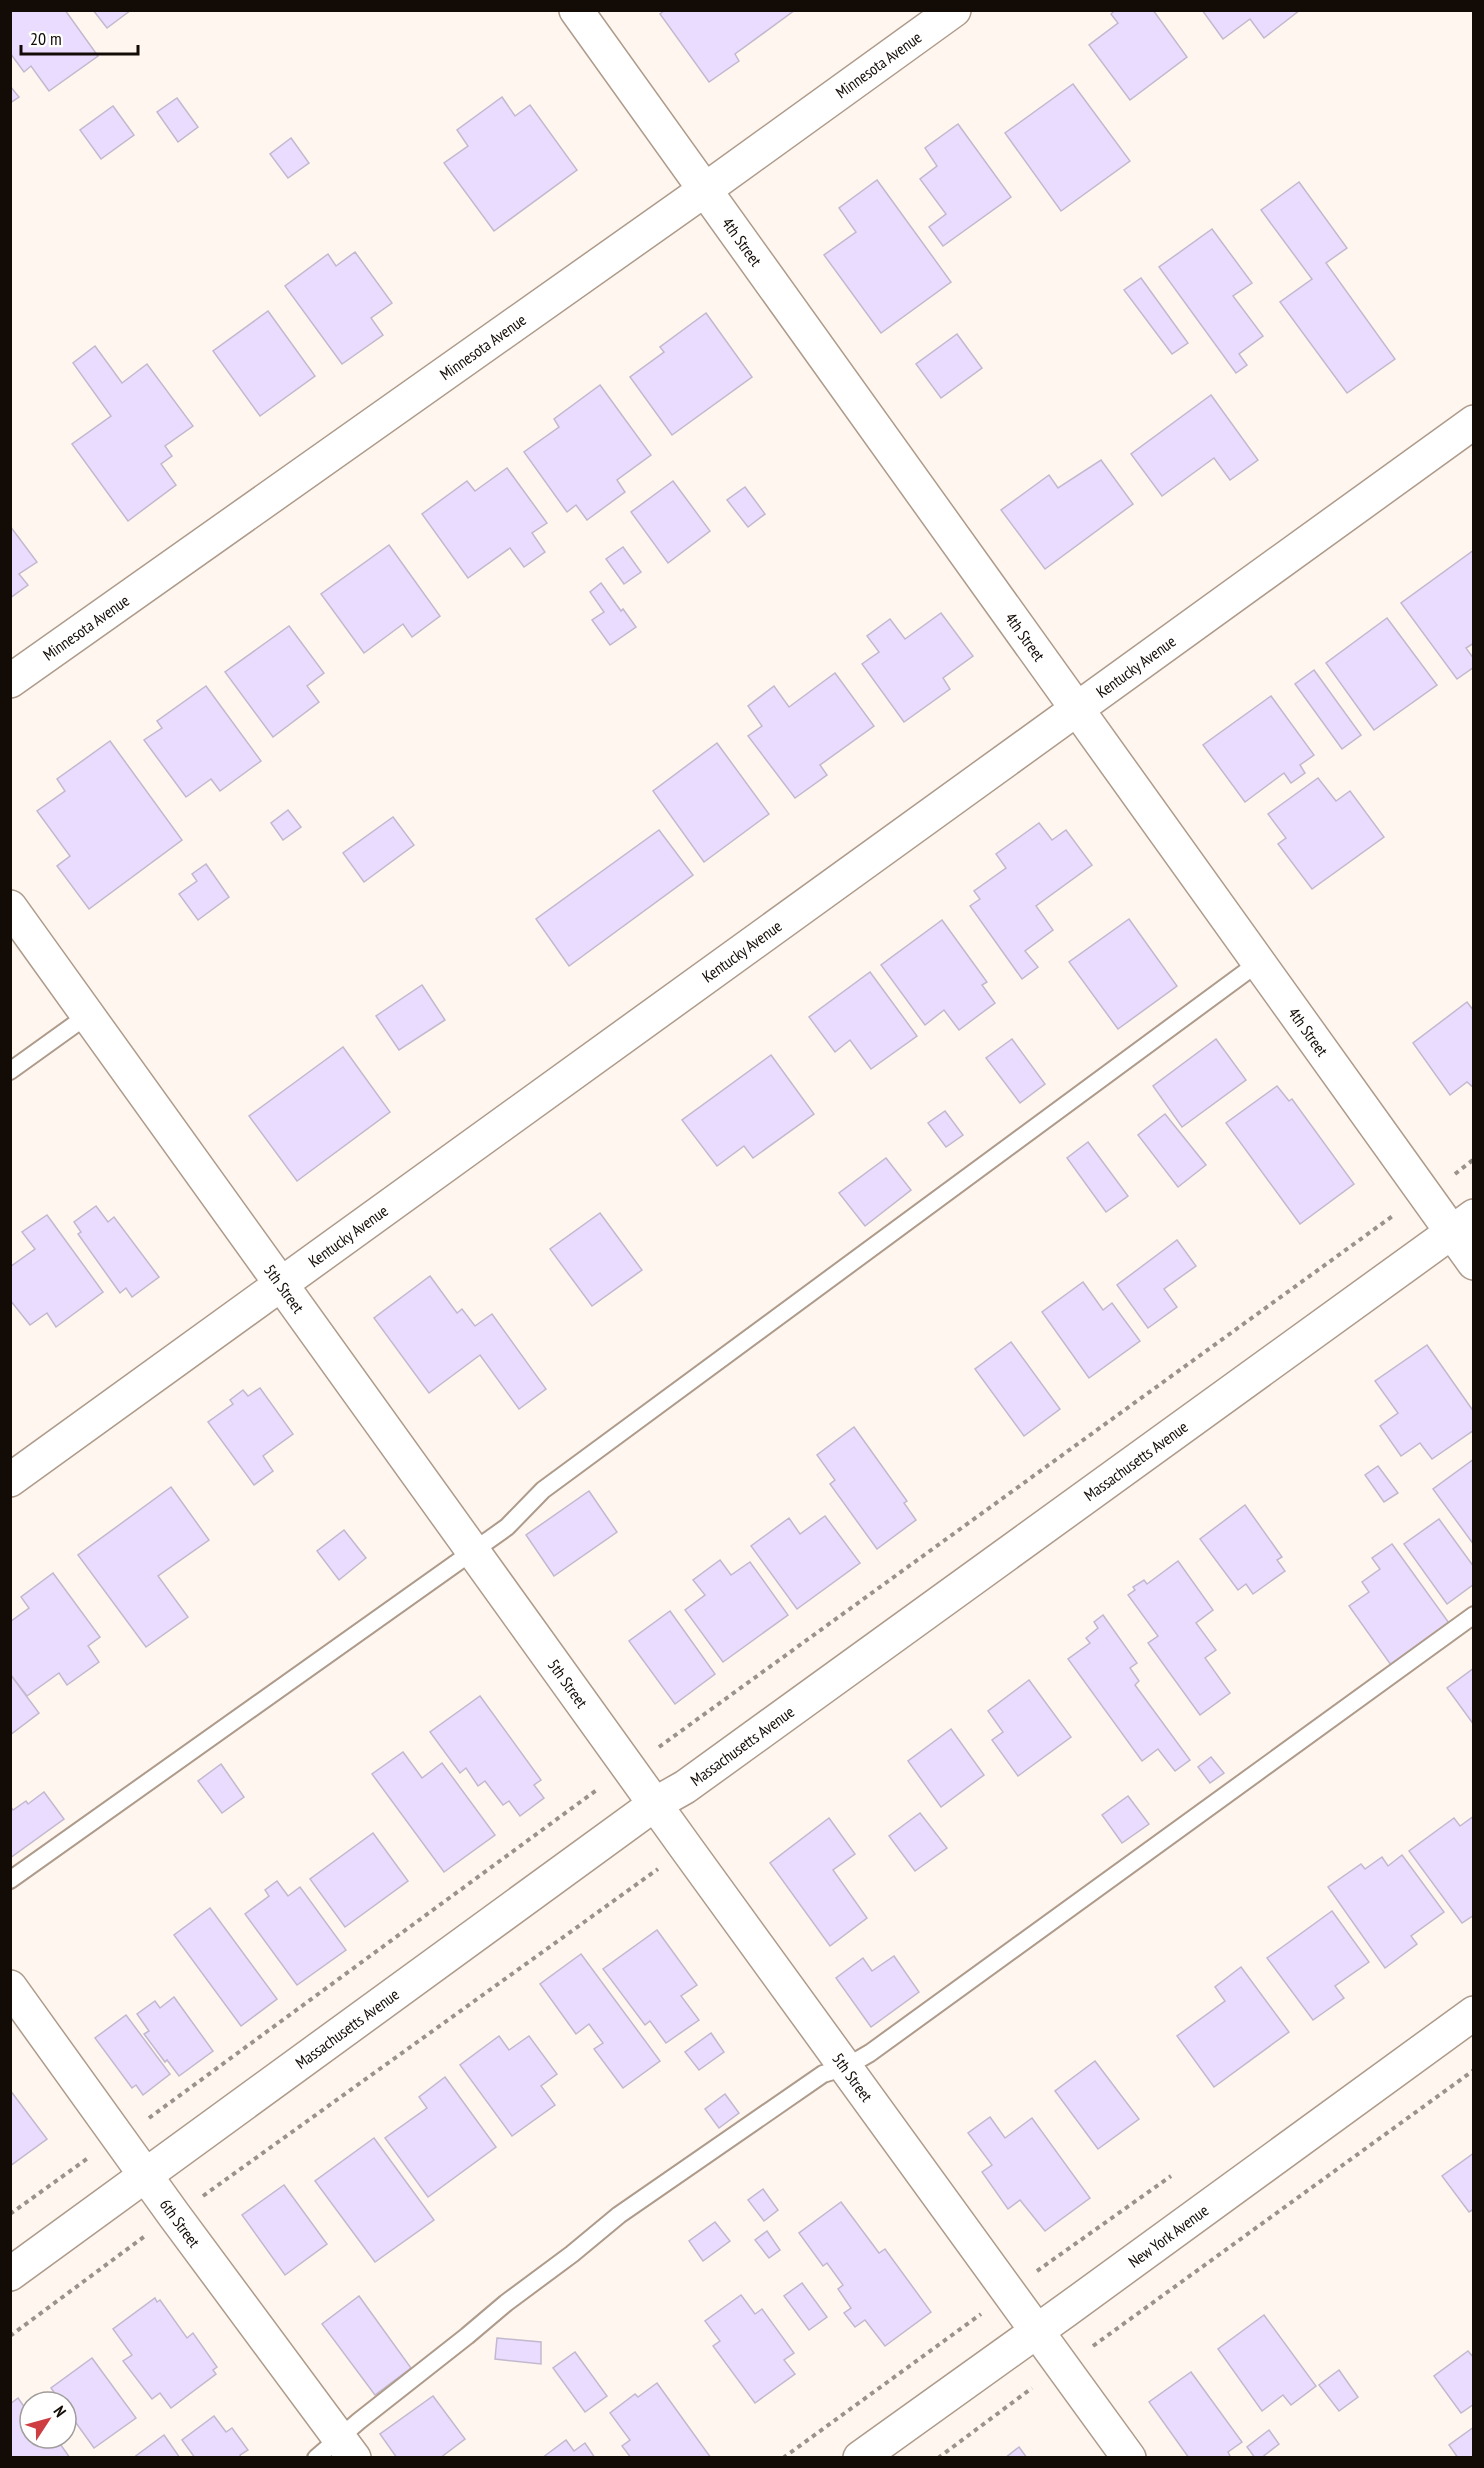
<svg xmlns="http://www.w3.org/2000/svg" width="1484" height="2468" viewBox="0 0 1484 2468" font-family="'PT Sans Narrow',sans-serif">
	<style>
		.building { fill: #eadcfe; stroke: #c2b9cf; stroke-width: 1.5 }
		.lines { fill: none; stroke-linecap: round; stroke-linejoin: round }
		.lane-casing { stroke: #ae9b8b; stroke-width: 20 }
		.street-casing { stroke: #ae9b8b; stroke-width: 36 }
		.path { stroke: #9a938d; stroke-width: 4; stroke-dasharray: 4.5 4.5; stroke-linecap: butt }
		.lane { stroke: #fff; stroke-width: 16 }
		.street { stroke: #fff; stroke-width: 33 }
		.labels { text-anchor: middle; stroke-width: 4.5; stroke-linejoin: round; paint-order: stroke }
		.street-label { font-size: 16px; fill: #120b06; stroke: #fff }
	</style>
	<rect width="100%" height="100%" fill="#fef6ef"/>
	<g class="building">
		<path d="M14 10H65L98 56 49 91 31 66 24 72 10 53V13Z"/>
		<path d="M93 10H131L107 28Z"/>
		<path d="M665 10H795L735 54 739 61 709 82 660 14Z"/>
		<path d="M1115 10H1153L1187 57 1130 100 1089 45 1118 23 1111 14Z"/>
		<path d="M1202 10H1300L1264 38 1250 19 1223 39Z"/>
		<path d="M1073 84 1130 161 1061 211 1005 133Z"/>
		<path d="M10 86 19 97 10 103Z"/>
		<path d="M502 97 515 116 530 105 577 170 494 231 444 163 468 146 457 130Z"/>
		<path d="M177 98 198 127 178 142 157 112Z"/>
		<path d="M113 106 134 135 101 159 80 130Z"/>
		<path d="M958 124 1011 197 943 246 929 227 946 214 920 179 937 166 925 148Z"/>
		<path d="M291 138 309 163 288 178 270 154Z"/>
		<path d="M877 180 951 282 881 333 824 255 856 232 839 208Z"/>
		<path d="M1299 182 1347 248 1326 263 1395 359 1347 393 1280 302 1312 279 1261 210Z"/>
		<path d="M1212 229 1252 283 1233 296 1263 336 1239 354 1247 365 1236 373 1159 267Z"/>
		<path d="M355 252 392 303 371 318 383 335 342 364 285 286 328 254 336 266Z"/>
		<path d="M1141 278 1188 343 1172 354 1124 290Z"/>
		<path d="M268 311 315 376 260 416 213 351Z"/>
		<path d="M706 313 752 377 672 435 630 377 664 352 660 347Z"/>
		<path d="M957 334 982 368 941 398 916 364Z"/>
		<path d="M95 346 122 383 147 364 193 426 165 446 172 456 161 464 176 485 128 521 72 444 111 416 73 363Z"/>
		<path d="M600 385 651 455 617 480 625 492 587 520 576 505 567 512 524 452 559 427 554 419Z"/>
		<path d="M1211 395 1258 460 1230 480 1214 458 1162 496 1131 454Z"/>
		<path d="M1101 460 1133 504 1045 569 1001 510 1049 475 1058 488Z"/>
		<path d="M507 468 547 523 532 533 545 552 524 567 510 548 468 578 422 514 467 481 475 491Z"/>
		<path d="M673 481 710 531 668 563 631 512Z"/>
		<path d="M745 487 765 514 748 527 727 500Z"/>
		<path d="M10 526 37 562 19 574 28 585 10 598Z"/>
		<path d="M389 545 440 616 412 637 403 624 364 653 321 594Z"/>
		<path d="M623 547 641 572 624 584 606 559Z"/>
		<path d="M1474 550V643L1466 648 1474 659V667L1457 679 1401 603Z"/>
		<path d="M601 583 621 611 623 609 636 627 610 645 592 620 604 612 590 592Z"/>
		<path d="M941 613 973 656 943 678 950 689 904 722 862 664 879 652 867 636 890 619 905 639Z"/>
		<path d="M1387 618 1437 685 1374 730 1326 663Z"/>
		<path d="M289 626 324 673 307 686 319 702 273 737 225 672Z"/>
		<path d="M1314 670 1361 735 1342 749 1295 684Z"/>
		<path d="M835 673 874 726 820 765 827 775 795 798 748 736 762 726 748 706 774 686 789 707Z"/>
		<path d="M206 686 261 761 220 791 211 779 186 797 144 740 162 728 157 721Z"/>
		<path d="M1271 696 1314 755 1300 765 1305 773 1291 783 1284 773 1245 802 1203 745Z"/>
		<path d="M110 741 182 840 89 909 57 866 70 856 37 811 65 791 57 779Z"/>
		<path d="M717 743 769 814 704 862 653 791Z"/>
		<path d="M1318 778 1336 801 1350 791 1384 837 1312 889 1278 844 1286 838 1268 814Z"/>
		<path d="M288 810 301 827 283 840 271 823Z"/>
		<path d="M393 817 414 845 364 882 343 853Z"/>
		<path d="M1039 823 1052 840 1066 830 1092 865 1036 906 1053 930 1025 951 1038 967 1022 979 970 906 980 899 974 891 1006 868 996 854Z"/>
		<path d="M659 830 693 875 569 966 536 919Z"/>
		<path d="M206 864 229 897 198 920 179 894 197 881 192 874Z"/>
		<path d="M1129 919 1177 986 1118 1029 1069 962Z"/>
		<path d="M942 920 987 982 982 985 995 1003 959 1030 944 1010 925 1025 881 965Z"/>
		<path d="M870 972 917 1036 871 1069 850 1040 835 1052 809 1017Z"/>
		<path d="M422 985 445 1020 399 1050 376 1016Z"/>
		<path d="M1467 1002 1474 1011V1088L1467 1082 1450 1095 1413 1043Z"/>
		<path d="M1012 1039 1045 1084 1020 1103 986 1058Z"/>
		<path d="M1216 1039 1246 1080 1182 1127 1153 1086Z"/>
		<path d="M343 1047 390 1112 297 1181 249 1116Z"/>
		<path d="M771 1055 814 1114 753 1158 744 1146 717 1166 682 1120Z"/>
		<path d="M1277 1086 1289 1101 1292 1099 1354 1184 1300 1224 1226 1123Z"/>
		<path d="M945 1111 963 1135 946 1147 928 1123Z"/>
		<path d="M1165 1114 1206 1165 1178 1187 1138 1135Z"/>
		<path d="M1088 1142 1128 1196 1106 1212 1067 1158Z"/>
		<path d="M886 1158 911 1190 865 1226 839 1193Z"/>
		<path d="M96 1206 108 1222 114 1217 159 1277 132 1297 126 1288 120 1293 78 1234 81 1232 74 1222Z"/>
		<path d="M600 1213 642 1270 592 1306 550 1249Z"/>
		<path d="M47 1215 103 1292 56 1327 47 1313 30 1325 10 1300V1267L35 1249 22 1232Z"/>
		<path d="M1177 1240 1196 1266 1164 1289 1177 1307 1148 1328 1117 1285Z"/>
		<path d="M430 1276 457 1313 462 1309 475 1326 492 1314 546 1389 519 1409 480 1355 429 1393 374 1318Z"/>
		<path d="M1083 1282 1103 1310 1112 1303 1140 1341 1089 1378 1042 1312Z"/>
		<path d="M1011 1342 1060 1409 1024 1436 975 1369Z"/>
		<path d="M1427 1345 1474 1412V1430L1432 1459 1420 1443 1401 1456 1380 1426 1398 1413 1375 1381Z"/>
		<path d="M260 1388 293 1434 263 1456 273 1471 254 1485 208 1422 233 1404 230 1400 243 1390 248 1396Z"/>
		<path d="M854 1427 907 1501 904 1503 916 1520 877 1549 830 1484 835 1480 817 1455Z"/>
		<path d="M1474 1459V1545L1433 1489Z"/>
		<path d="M1378 1466 1398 1493 1384 1502 1365 1475Z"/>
		<path d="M171 1487 209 1540 158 1576 188 1617 146 1647 78 1555Z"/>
		<path d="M589 1491 617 1532 554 1576 526 1535Z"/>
		<path d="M1245 1505 1282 1557 1277 1560 1285 1571 1253 1594 1246 1584 1238 1590 1200 1539Z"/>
		<path d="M825 1516 860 1563 797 1609 751 1546 789 1518 800 1534Z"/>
		<path d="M1439 1519 1474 1567V1584L1447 1604 1404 1544Z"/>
		<path d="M344 1530 366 1558 339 1580 317 1551Z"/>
		<path d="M1392 1544 1449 1623 1391 1665 1349 1606 1369 1592 1362 1582 1380 1569 1372 1558Z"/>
		<path d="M720 1560 731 1575 750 1562 788 1615 723 1662 685 1610 705 1595 693 1580Z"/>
		<path d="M1178 1561 1213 1610 1196 1623 1216 1650 1205 1658 1230 1693 1200 1715 1148 1643 1158 1636 1128 1595 1135 1590 1133 1587 1144 1580 1147 1584Z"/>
		<path d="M53 1573 100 1637 88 1646 99 1662 67 1685 59 1673 27 1696 10 1674V1622L29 1608 21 1597Z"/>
		<path d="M670 1611 715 1674 675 1704 629 1641Z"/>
		<path d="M1103 1615 1137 1663 1130 1668 1139 1681 1135 1685 1190 1760 1175 1771 1158 1749 1142 1761 1068 1659 1090 1643 1086 1638 1098 1628 1094 1622Z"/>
		<path d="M1474 1668V1725L1447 1688Z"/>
		<path d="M10 1674 39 1713 10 1735Z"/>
		<path d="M1029 1680 1071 1737 1018 1776 992 1740 1003 1732 988 1711Z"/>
		<path d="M480 1696 541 1780 534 1785 544 1798 520 1816 509 1801 503 1805 485 1781 478 1786 466 1768 460 1773 430 1732Z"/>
		<path d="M951 1729 984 1775 941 1807 908 1761Z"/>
		<path d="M403 1752 422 1778 442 1763 495 1835 444 1872 372 1774Z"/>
		<path d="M1211 1757 1224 1773 1210 1783 1198 1767Z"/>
		<path d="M221 1764 244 1797 222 1813 198 1781Z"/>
		<path d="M44 1792 64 1819 10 1858V1806L13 1810 26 1801 28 1804Z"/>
		<path d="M1128 1796 1149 1824 1122 1843 1102 1815Z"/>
		<path d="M920 1813 947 1848 915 1871 889 1836Z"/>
		<path d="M1474 1816V1915L1462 1923 1409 1851 1454 1818 1460 1826Z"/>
		<path d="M829 1818 855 1854 833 1870 867 1918 830 1946 770 1863Z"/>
		<path d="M373 1833 408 1881 345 1927 310 1879Z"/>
		<path d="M1402 1855 1444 1912 1411 1936 1417 1944 1385 1968 1328 1887 1361 1864 1365 1869 1382 1857 1388 1866Z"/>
		<path d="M277 1881 288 1896 300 1887 346 1950 297 1985 245 1914 269 1896 265 1890Z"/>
		<path d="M210 1908 277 1999 241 2026 174 1935Z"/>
		<path d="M1332 1911 1369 1962 1335 1986 1344 1998 1313 2020 1267 1958Z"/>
		<path d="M657 1930 697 1985 681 1996 699 2020 666 2043 650 2021 645 2025 603 1969Z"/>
		<path d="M581 1954 660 2061 623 2088 594 2049 603 2043 589 2024 576 2034 540 1984Z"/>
		<path d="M894 1956 919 1992 871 2027 836 1978 863 1958 872 1971Z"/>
		<path d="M1241 1967 1289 2032 1214 2087 1177 2036 1225 2001 1215 1987Z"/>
		<path d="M174 1997 213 2051 179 2076 167 2060 165 2062 144 2034 149 2031 137 2014 155 2001 160 2008Z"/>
		<path d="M126 2015 170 2074 143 2095 136 2085 132 2088 95 2038Z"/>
		<path d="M711 2033 724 2052 699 2070 685 2052Z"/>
		<path d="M499 2036 509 2050 529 2036 557 2074 541 2086 555 2105 512 2136 460 2065Z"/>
		<path d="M1095 2061 1139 2119 1098 2149 1055 2091Z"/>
		<path d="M445 2077 496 2147 428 2197 385 2138 427 2108 419 2097Z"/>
		<path d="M10 2090 47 2139 10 2166Z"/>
		<path d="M725 2094 739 2113 719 2128 705 2109Z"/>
		<path d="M990 2117 1005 2138 1032 2118 1090 2198 1045 2231 1020 2200 1008 2209 982 2172 992 2165 968 2133Z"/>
		<path d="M374 2138 434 2220 375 2262 315 2181Z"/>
		<path d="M1474 2153V2209L1469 2212 1442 2176Z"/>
		<path d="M284 2185 327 2244 285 2275 242 2215Z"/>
		<path d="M763 2189 778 2210 764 2221 748 2200Z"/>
		<path d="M841 2202 879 2253 885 2249 931 2312 885 2346 865 2320 855 2327 844 2313 851 2308 838 2289 843 2285 827 2263 823 2266 799 2233Z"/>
		<path d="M715 2222 730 2241 703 2261 689 2241Z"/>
		<path d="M767 2231 780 2250 769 2258 755 2240Z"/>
		<path d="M802 2283 827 2317 809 2330 784 2296Z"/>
		<path d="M741 2295 755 2314 762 2309 794 2353 784 2360 795 2374 755 2403 713 2346 720 2341 705 2321Z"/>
		<path d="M359 2296 411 2368 375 2395 322 2324Z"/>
		<path d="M155 2298 157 2302 160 2300 187 2338 193 2333 217 2367 213 2370 216 2374 171 2408 160 2393 152 2399 123 2361 132 2355 113 2329Z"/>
		<path d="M1264 2315 1316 2386 1291 2405 1283 2395 1262 2411 1218 2349Z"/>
		<path d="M497 2338 541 2342V2364L495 2359Z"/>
		<path d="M1468 2351 1474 2358V2404L1461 2413 1434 2376Z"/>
		<path d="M575 2352 607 2396 585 2412 553 2368Z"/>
		<path d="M92 2358 136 2418 94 2448 66 2409V2402H61L51 2388Z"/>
		<path d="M1339 2370 1358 2397 1339 2411 1319 2385Z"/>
		<path d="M1191 2372 1242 2442 1228 2452 1231 2458H1189L1149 2402Z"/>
		<path d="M657 2383 711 2458H631L622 2446 630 2440 610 2413 635 2394 638 2397Z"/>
		<path d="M433 2396 465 2439 440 2458H397L380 2434Z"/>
		<path d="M18 2398 30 2415V2438H47L49 2441 56 2438 70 2458H10V2404Z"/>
		<path d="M214 2416 226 2432 232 2428 248 2450 240 2455 241 2458H195L182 2440Z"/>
		<path d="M1474 2427V2458H1458L1449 2445Z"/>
		<path d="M1269 2430 1279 2444 1261 2458H1255L1247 2447Z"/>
		<path d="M164 2435 180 2458H133Z"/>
		<path d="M566 2440 574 2451 585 2443 595 2458H542Z"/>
		<path d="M1019 2447 1027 2458H1005Z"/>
	</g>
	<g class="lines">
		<defs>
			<g id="lane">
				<path d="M10 1071 88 1015"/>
				<path d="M10 1880 507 1527 543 1490 1258 963"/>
				<path d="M316 2458 359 2421 467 2336 506 2303 572 2254 619 2215 823 2074 846 2067 870 2053 1474 1615"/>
			</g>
			<g id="street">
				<path id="s1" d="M576 10 1474 1263"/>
				<path id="s2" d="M10 681 706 189 954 10"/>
				<path id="s3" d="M10 907 687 1849 1129 2458"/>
				<path id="s4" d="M10 1480 1474 422"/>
				<path id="s5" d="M10 1987 174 2215 354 2458"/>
				<path id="s6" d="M10 2274 655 1804 685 1787 1474 1216"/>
				<path id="s7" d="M860 2458 1065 2311 1474 2013"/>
			</g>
		</defs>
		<use href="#lane" class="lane-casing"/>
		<use href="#street" class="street-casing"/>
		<g class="path">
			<path d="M1455 1174 1474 1159"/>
			<path d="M659 1747 1394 1215"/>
			<path d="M149 2118 598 1789"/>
			<path d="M203 2196 658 1869"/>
			<path d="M10 2214 88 2158"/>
			<path d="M1037 2271 1171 2176"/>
			<path d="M10 2336 145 2236"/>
			<path d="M1093 2346 1474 2070"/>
			<path d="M783 2458 981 2314"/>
			<path d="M938 2458 1032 2388"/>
		</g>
		<use href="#lane" class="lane"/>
		<use href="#street" class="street"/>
	</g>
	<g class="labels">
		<g class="street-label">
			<text dy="6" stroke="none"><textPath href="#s2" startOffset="1065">Minnesota Avenue</textPath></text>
			<text dy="6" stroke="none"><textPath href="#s1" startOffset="285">4th Street</textPath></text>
			<text dy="6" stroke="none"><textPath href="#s2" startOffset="579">Minnesota Avenue</textPath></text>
			<text dy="6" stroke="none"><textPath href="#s2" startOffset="93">Minnesota Avenue</textPath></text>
			<text dy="6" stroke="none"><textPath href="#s1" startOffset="771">4th Street</textPath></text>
			<text dy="6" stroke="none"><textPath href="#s4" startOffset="1389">Kentucky Avenue</textPath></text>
			<text dy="6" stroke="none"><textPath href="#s4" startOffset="903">Kentucky Avenue</textPath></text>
			<text dy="6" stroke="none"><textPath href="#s1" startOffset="1257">4th Street</textPath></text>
			<text dy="6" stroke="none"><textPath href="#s4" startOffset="417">Kentucky Avenue</textPath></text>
			<text dy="6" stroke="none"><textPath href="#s3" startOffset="470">5th Street</textPath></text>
			<text dy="6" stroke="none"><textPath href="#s6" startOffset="1389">Massachusetts Avenue</textPath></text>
			<text dy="6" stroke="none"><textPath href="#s3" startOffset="956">5th Street</textPath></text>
			<text dy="6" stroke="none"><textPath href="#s6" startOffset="903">Massachusetts Avenue</textPath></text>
			<text dy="6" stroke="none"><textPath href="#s6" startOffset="417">Massachusetts Avenue</textPath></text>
			<text dy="6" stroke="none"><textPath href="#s3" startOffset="1442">5th Street</textPath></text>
			<text dy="6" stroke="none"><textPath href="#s5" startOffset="291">6th Street</textPath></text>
			<text dy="6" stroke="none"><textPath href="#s7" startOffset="380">New York Avenue</textPath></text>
		</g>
	</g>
	<rect width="1484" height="2468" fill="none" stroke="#120b06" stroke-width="24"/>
	<g transform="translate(48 2420) rotate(54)"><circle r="28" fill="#ffffff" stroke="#a09d9b" stroke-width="1.5"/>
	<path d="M0-4.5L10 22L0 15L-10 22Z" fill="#cd3d41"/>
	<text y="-9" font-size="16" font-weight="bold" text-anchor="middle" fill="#120b06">N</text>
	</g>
	<path d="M21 45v9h117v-9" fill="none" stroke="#120b06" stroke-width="3"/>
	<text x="30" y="45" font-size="18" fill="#120b06" stroke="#ffffff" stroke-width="4.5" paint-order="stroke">20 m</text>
</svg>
